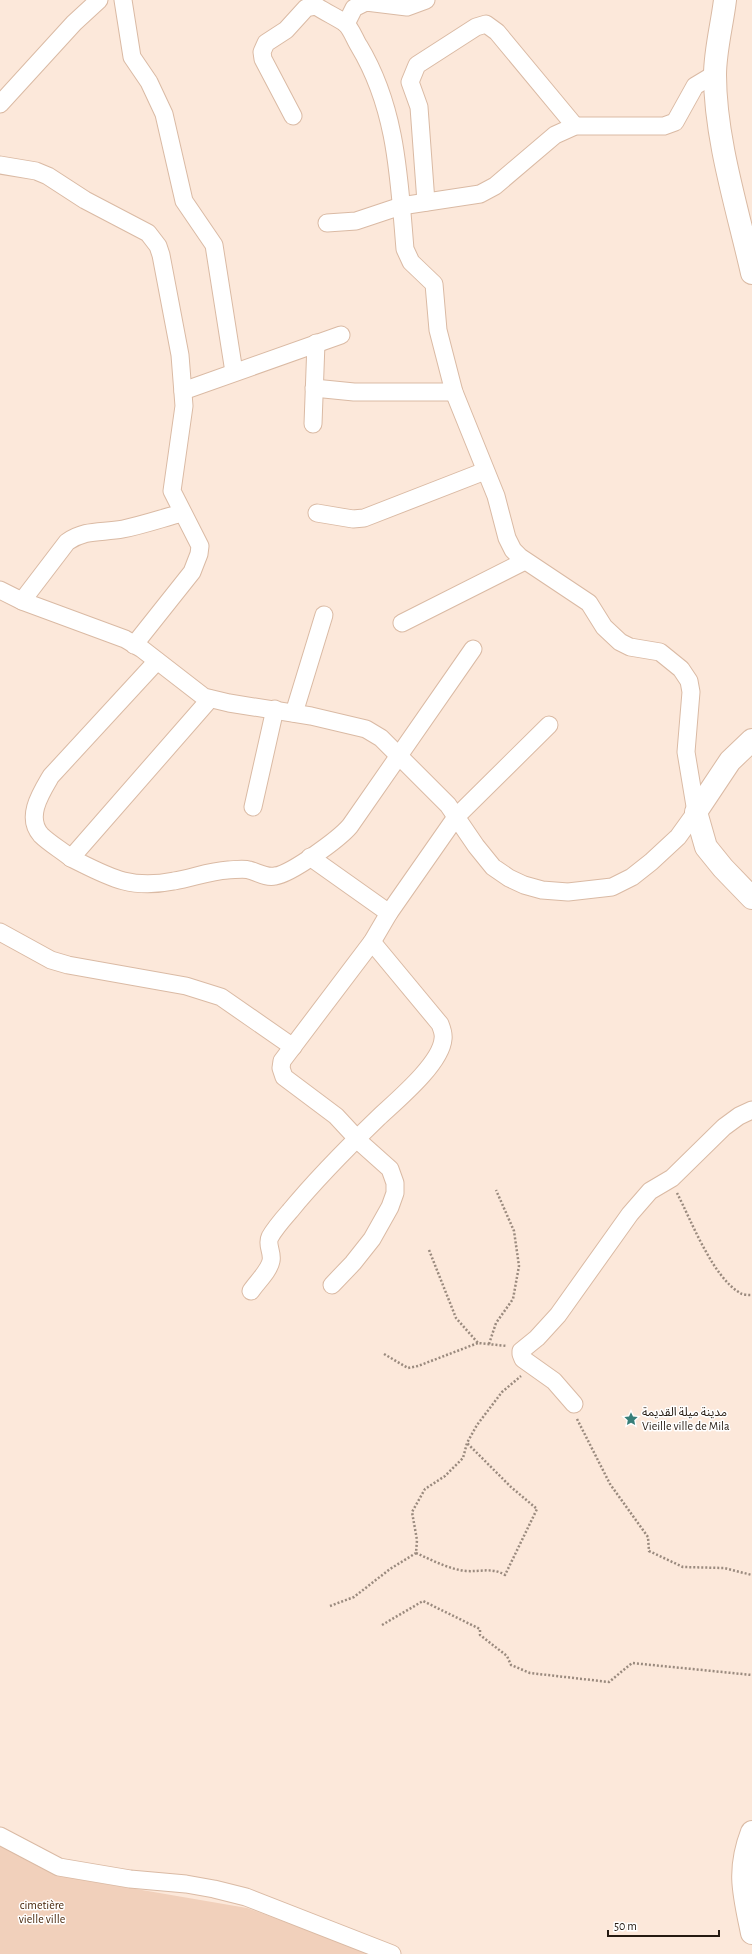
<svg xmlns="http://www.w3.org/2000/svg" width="752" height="1954" viewBox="0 0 752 1954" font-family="'Alegreya Sans','Noto Sans Arabic',sans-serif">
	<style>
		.green { fill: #f1d0bb }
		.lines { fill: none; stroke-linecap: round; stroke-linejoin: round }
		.street-casing { stroke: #dabaa4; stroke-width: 19 }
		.secondary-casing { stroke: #dabaa4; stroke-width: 24 }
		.path { stroke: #9a8a7e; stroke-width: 2.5; stroke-dasharray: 2 2; stroke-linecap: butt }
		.street { stroke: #fff; stroke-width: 17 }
		.secondary { stroke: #fff; stroke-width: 22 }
		.labels { text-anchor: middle; stroke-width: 3; stroke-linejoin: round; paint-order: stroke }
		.poi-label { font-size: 12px; fill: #251a11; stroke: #fff; text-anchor: start }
		.park-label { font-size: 12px; fill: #47260a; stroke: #fff }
	</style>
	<rect width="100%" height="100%" fill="#fce8da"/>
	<path class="green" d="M0 1846 66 1877 247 1908 372 1954H0Z"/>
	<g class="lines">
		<defs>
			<g id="street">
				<path d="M123 0 132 57 149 82 164 114 184 201 214 245 234 372"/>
				<path d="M346 24 354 8 366 2 407 7 426 0"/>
				<path d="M0 104 74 23 99 0"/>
				<path d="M0 165 36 171 48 176 85 200 148 233 158 246 161 255 180 355 184 406 172 491 200 546 199 554 192 572 134 645"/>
				<path d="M426 202 419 107 410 82 417 65 476 27 486 24 497 32 575 126"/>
				<path d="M327 223 356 221 401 206 480 194 495 186 555 135 575 126H664L675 122 695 86 715 74"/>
				<path d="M314 388 354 392H454"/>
				<path d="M183 391 341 335"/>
				<path d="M313 424 316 343"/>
				<path d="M317 513 353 519 364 518 485 471"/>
				<path d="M0 590 22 601 125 639 142 649 204 697 229 703 311 716 366 729 381 738 448 805 476 846 493 867 509 878 524 885 542 890 568 892 612 887 632 877 651 862 678 837 696 812 686 752 691 692 689 681 681 669 660 652 630 647 620 642 604 627 589 603 520 557 513 550 507 538 496 496 454 392 438 330 434 284 411 262 405 249C399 179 397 109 359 46 355 40 351 28 345 23 336 17 325 12 316 6L306 8 286 30 266 43 262 52 263 59 293 116"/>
				<path d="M22 601 67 542C86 529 101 533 123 529 143 525 163 518 182 513"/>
				<path d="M402 623 525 561"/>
				<path d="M210 699 71 858C109 877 130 890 174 881 192 878 210 871 228 870 234 870 243 868 249 870 257 872 266 878 275 876 291 874 339 839 350 826L473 649"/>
				<path d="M294 713 324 615"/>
				<path d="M253 807 275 709"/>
				<path d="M310 857 389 913"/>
				<path d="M71 858C61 850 49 843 41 835 25 817 41 793 51 776L157 661"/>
				<path d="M0 932 51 960 68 965 186 986 221 997 293 1047"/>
				<path d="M332 1285 353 1263 372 1239 390 1207 395 1193V1183L390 1169 362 1144 336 1116 284 1077 281 1068 282 1061 372 942 389 913 456 817 549 725"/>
				<path d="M251 1291C257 1282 269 1271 271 1261 273 1252 266 1245 270 1237 275 1228 283 1219 290 1211 317 1178 348 1147 378 1118 396 1101 441 1064 443 1039 444 1034 442 1029 440 1024L372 942"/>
				<path d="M574 1404 554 1381 523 1359 521 1354V1351L537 1338 558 1315 630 1214 650 1191 672 1178 724 1127 739 1116 752 1110"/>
				<path d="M0 1836 59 1867 130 1879 186 1884 214 1889 246 1897 392 1954"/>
			</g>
			<g id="secondary">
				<path d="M725 0C722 25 715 51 715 75 715 139 738 211 752 273"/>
				<path d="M752 740 730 761 696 812 706 847 723 868 752 898"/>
				<path d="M752 1832C737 1871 744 1894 752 1933"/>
			</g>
		</defs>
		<use href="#street" class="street-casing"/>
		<use href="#secondary" class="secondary-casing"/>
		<g class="path">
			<path d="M677 1193C692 1222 712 1276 740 1293 743 1295 748 1295 752 1295"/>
			<path d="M429 1250 456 1318 478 1343 507 1346"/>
			<path d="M489 1344 496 1323 513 1299 519 1266 514 1231 496 1190"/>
			<path d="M384 1354 408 1368 418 1366 478 1343"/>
			<path d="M577 1419 610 1484 648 1537 649 1551 683 1567 724 1568 752 1575"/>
			<path d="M416 1553C432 1560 448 1569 466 1571 481 1572 492 1567 505 1575L537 1509 511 1487 467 1443"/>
			<path d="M330 1606 354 1597 390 1569 416 1553 417 1540 412 1512 425 1489 445 1476 463 1458 467 1443 477 1425 502 1392 521 1376"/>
			<path d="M382 1625 423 1601 480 1629V1635L507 1656 511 1665 530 1673 609 1682 632 1663 752 1675"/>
		</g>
		<use href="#street" class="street"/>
		<use href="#secondary" class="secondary"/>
	</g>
	<defs>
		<symbol id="sight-bare" viewBox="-9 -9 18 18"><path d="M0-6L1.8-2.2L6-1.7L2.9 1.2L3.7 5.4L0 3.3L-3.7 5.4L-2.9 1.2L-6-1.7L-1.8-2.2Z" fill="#387f79" stroke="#fff" stroke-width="2.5" paint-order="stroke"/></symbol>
	</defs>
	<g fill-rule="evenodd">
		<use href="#sight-bare" x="621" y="1409" width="20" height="20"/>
	</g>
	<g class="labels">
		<g class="poi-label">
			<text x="642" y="1416">مدينة ميلة القديمة<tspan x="642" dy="14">Vieille ville de Mila</tspan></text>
		</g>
		<g class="park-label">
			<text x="42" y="1909">cimetière<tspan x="42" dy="14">vielle ville</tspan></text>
		</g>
	</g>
	<path d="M608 1930v6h111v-6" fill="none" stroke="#251a11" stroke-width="2"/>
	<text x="614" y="1930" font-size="12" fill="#251a11" stroke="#ffffff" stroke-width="3" paint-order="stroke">50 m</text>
</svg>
